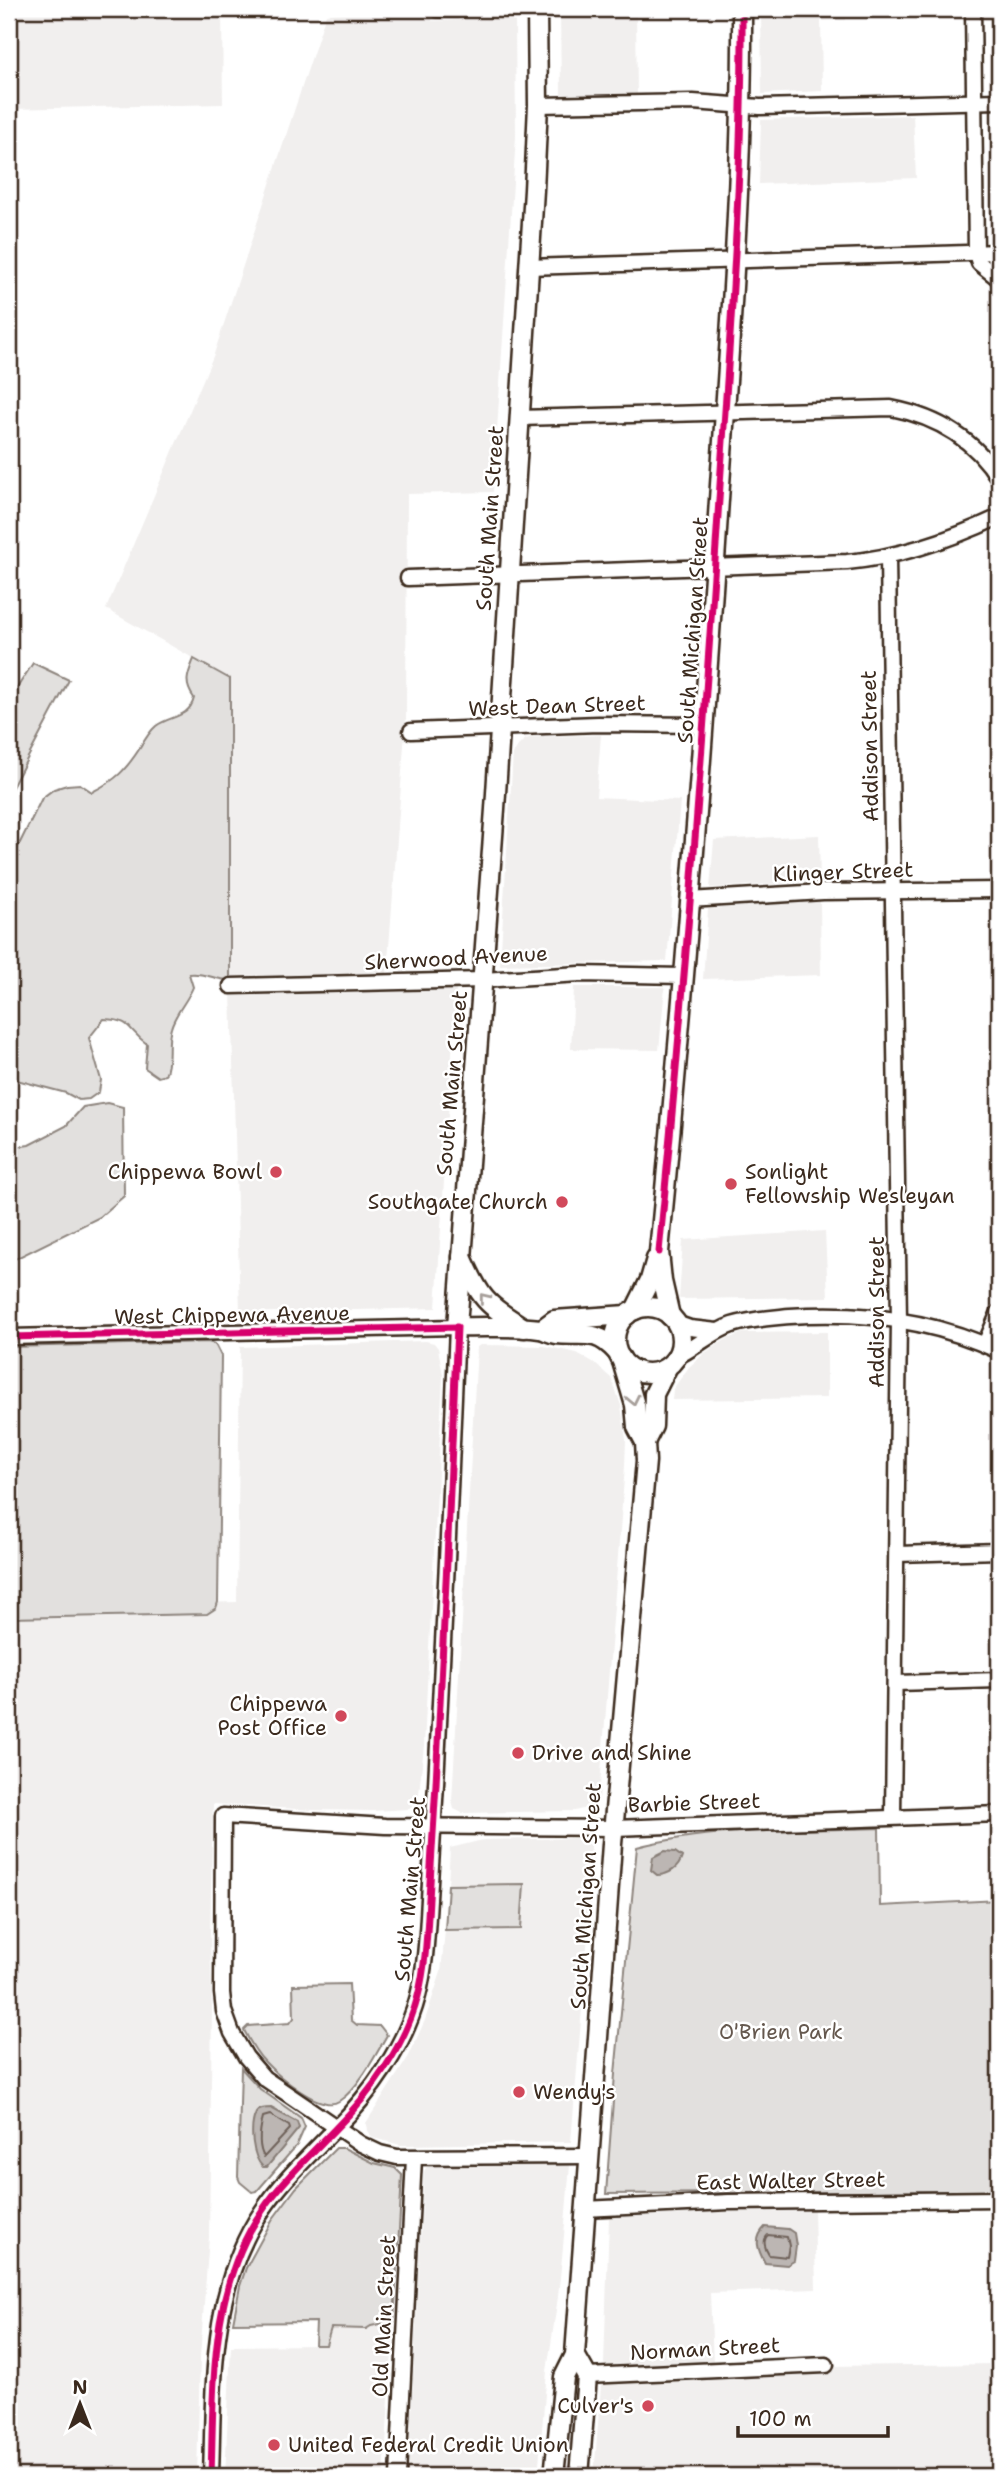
<svg xmlns="http://www.w3.org/2000/svg" width="1008" height="2485" viewBox="0 0 1008 2485" font-family="'Shantell Sans',sans-serif">
	<style>
		.built { fill: #f1efee }
		.green { fill: #e2e0de; stroke: #8e857e; stroke-width: 2 }
		.water { fill: #bcb6b3; stroke: #887e77; stroke-width: 2 }
		.lines { fill: none; stroke-linecap: round; stroke-linejoin: round }
		.shore { stroke: #6f625a; stroke-width: 2 }
		.minor-casing { stroke: #3b2a1e; stroke-width: 19 }
		.major-casing { stroke: #3b2a1e; stroke-width: 23 }
		.minor { stroke: #fff; stroke-width: 14 }
		.major { stroke: #fff; stroke-width: 18 }
		.cycleway-casing { stroke: #fff; stroke-width: 11 }
		.cycleway { stroke: #d6006c; stroke-width: 7 }
		.oneway { stroke: #a79f9a }
		.poi-dot { fill: #d1495b; stroke: #fff; stroke-width: 2.5 }
		.labels { text-anchor: middle; stroke-width: 5; stroke-linejoin: round; paint-order: stroke }
		.street-label { font-size: 21px; fill: #3b2a1e; stroke: #fff }
		.poi-label { font-size: 21px; fill: #3b2a1e; stroke: #fff; text-anchor: end }
		.park-label { font-size: 21px; fill: #65584e; stroke: #fff }
	</style>
	<rect width="100%" height="100%" fill="#fff"/>
	<filter id="ink" filterUnits="userSpaceOnUse"><feTurbulence type="fractalNoise" baseFrequency=".0143" numOctaves="2"/><feDisplacementMap in="SourceGraphic" scale="14" xChannelSelector="R" yChannelSelector="G"/><feConvolveMatrix kernelMatrix="1 2 1 2 8 2 1 2 1" color-interpolation-filters="sRGB"/></filter>
	<g filter="url(#ink)">
		<g class="built">
			<path d="M9 9H222L223 104 9 109Z"/>
			<path d="M372 9H432V21L515 18 516 136 493 492 407 494 406 718 387 974 230 976V679L106 609 214 354 326 14Z"/>
			<path d="M560 9H636L637 95 561 97Z"/>
			<path d="M761 9H846V20L821 21 822 91 762 94Z"/>
			<path d="M913 115 916 178 759 184 761 120Z"/>
			<path d="M601 735 596 797 680 801 667 961 500 965 513 754 518 746 525 739 533 737Z"/>
			<path d="M819 835 820 881 710 888 714 840Z"/>
			<path d="M820 901 821 975 703 979 708 909Z"/>
			<path d="M574 987H665L659 1050 571 1049Z"/>
			<path d="M456 990 436 1308 240 1313 231 991Z"/>
			<path d="M825 1231 828 1297 679 1299 683 1240Z"/>
			<path d="M827 1332V1398L672 1400 673 1389 689 1367 706 1352 725 1340 742 1333Z"/>
			<path d="M426 1341 434 1343 438 1348 443 1375 424 1745 418 1804 409 1809 373 1811 313 1810 213 1804 210 1932 212 2006 209 2237 200 2357 197 2476H9V1608L237 1602 240 1347Z"/>
			<path d="M480 1345 544 1346 577 1353 593 1362 611 1378 621 1405 626 1440 625 1466 599 1799 593 1806 575 1811 462 1813 454 1809 452 1801 477 1347Z"/>
			<path d="M578 1838 584 1839 590 1845 594 1862 571 2142 401 2145 373 2138 367 2131 366 2123 409 2056 425 2020 441 1972 445 1930 520 1929 523 1884 448 1885 450 1848 483 1840Z"/>
			<path d="M566 2162 570 2165 563 2247 558 2297 547 2371 538 2476H408L424 2171 427 2167 435 2165Z"/>
			<path d="M814 2209 816 2289 710 2293 713 2363 610 2367 604 2364 609 2218 616 2214Z"/>
			<path d="M394 2321 384 2476H225L231 2346 325 2345 331 2328 366 2329 371 2326Z"/>
			<path d="M999 2364V2476H594L601 2385 608 2383 827 2366Z"/>
		</g>
		<g class="green">
			<path d="M194 659 230 679V980C215 980 204 972 189 974L193 987C187 1002 175 1013 171 1028 166 1044 172 1060 165 1075L158 1077 145 1068 147 1044C127 1030 133 1020 104 1019L89 1038 101 1080 99 1092 89 1099 79 1100 66 1093 9 1078V865L42 798 54 789 67 785 80 784 92 792C116 780 125 771 140 748 144 741 150 731 156 726 170 715 189 719 194 698 183 683 188 674 194 659Z"/>
			<path d="M33 663 69 680 9 793V727L13 719 15 691Z"/>
			<path d="M107 1103 123 1107 124 1196 100 1217 9 1262V1148L29 1145 66 1126 83 1107Z"/>
			<path d="M208 1342 215 1344 221 1356 218 1602 216 1608 207 1614 9 1618V1347Z"/>
			<path d="M879 1828 880 1906 999 1900V2191L606 2194 615 2074 637 1847C713 1827 801 1831 879 1828Z"/>
			<path d="M524 1884 521 1929 445 1930 448 1885Z"/>
			<path d="M349 1984 351 2020 357 2025 380 2026 387 2035C376 2055 358 2089 339 2101 321 2113 277 2075 265 2062 256 2053 250 2042 244 2030L248 2026 290 2023 294 2018 293 1985Z"/>
			<path d="M241 2068 260 2089 301 2118 305 2127 297 2145 257 2191 252 2192 240 2182 238 2177Z"/>
			<path d="M336 2148H344L374 2163 395 2168 402 2175 394 2321 371 2326 366 2329 331 2328 326 2345H315L316 2322 233 2323 240 2286 246 2268 272 2220 296 2188Z"/>
		</g>
		<g class="water">
			<path d="M665 1851 675 1852 682 1857C679 1868 669 1875 657 1875L651 1870 653 1857Z"/>
			<path d="M271 2108 297 2122 299 2128 267 2167H263C252 2157 249 2127 256 2113 259 2108 266 2108 271 2108Z"/>
			<path d="M765 2227 788 2229 794 2233 796 2246 794 2261 787 2265 765 2263C758 2250 753 2239 765 2227Z"/>
		</g>
		<g class="lines">
			<g class="shore">
				<path d="M270 2115 289 2126 290 2129 264 2157C257 2146 260 2129 263 2117Z"/>
				<path d="M768 2235 787 2237 789 2246 787 2257 769 2255C765 2249 762 2240 768 2235Z"/>
			</g>
			<defs>
				<g id="minor">
					<path d="M438 9H457"/>
					<path d="M973 9 976 253 979 263 999 279"/>
					<path d="M538 105 693 102 760 107 999 101"/>
					<path d="M528 267 999 252"/>
					<path d="M519 418 891 408C937 417 974 438 999 479"/>
					<path d="M888 557 899 1320 893 1816"/>
					<path d="M408 578 847 562C901 557 950 540 999 517"/>
					<path d="M411 731 598 724 704 725"/>
					<path d="M689 900 823 892 999 890"/>
					<path d="M231 986 483 980 580 974 683 976"/>
					<path d="M676 1323 690 1328 717 1331"/>
					<path d="M9 1337 457 1327C451 1479 444 1632 436 1784 434 1822 431 1861 429 1899 427 1932 426 1965 418 1996 405 2046 371 2093 335 2129 310 2155 282 2181 262 2211 209 2289 214 2386 211 2476"/>
					<path d="M985 1344 999 1312"/>
					<path d="M676 1357C696 1348 711 1332 732 1325 751 1319 770 1318 790 1316 862 1311 933 1320 999 1351"/>
					<path d="M897 1554 999 1551"/>
					<path d="M896 1683 999 1680"/>
					<path d="M588 2156 397 2157 380 2153 361 2144 264 2078 246 2057 232 2033 224 2011 222 1993 223 1816 385 1826 614 1828 999 1814"/>
					<path d="M584 2209 729 2202 999 2199"/>
					<path d="M587 2376 826 2365"/>
					<path d="M398 2476 414 2158"/>
				</g>
				<g id="major">
					<path d="M537 9 538 105 534 190 495 809 457 1327C484 1328 513 1325 540 1329 545 1330 550 1333 556 1334 583 1337 595 1328 616 1351"/>
					<path d="M462 1257C481 1300 485 1303 524 1328"/>
					<circle cx="648" cy="1340" r="33"/>
					<path d="M635 1310 650 1280 656 1259"/>
					<path d="M670 1316 662 1281 659 1252C683 1007 702 761 718 515 729 347 743 178 742 9"/>
					<path d="M542 1329 554 1320 627 1315"/>
					<path d="M645 1442 653 1426 654 1394 667 1368"/>
					<path d="M575 2355 587 2376 579 2476"/>
					<path d="M554 2476 564 2377 575 2355 612 1844 646 1461 645 1442 637 1427 635 1405 621 1358"/>
				</g>
			</defs>
			<use href="#minor" class="minor-casing"/>
			<use href="#major" class="major-casing"/>
			<use href="#minor" class="minor"/>
			<use href="#major" class="major"/>
			<defs>
				<g id="cycleway">
					<path d="M659 1252C683 1007 702 761 718 515 729 347 743 178 742 9"/>
					<path d="M9 1337 457 1327C451 1479 444 1632 436 1784 434 1822 431 1861 429 1899 427 1932 426 1965 418 1996 405 2046 371 2093 335 2129 310 2155 282 2181 262 2211 209 2289 214 2386 211 2476"/>
				</g>
			</defs>
			<use href="#cycleway" class="cycleway-casing"/>
			<use href="#cycleway" class="cycleway"/>
		</g>
		<defs><path id="oneway-chevron" d="M-2-3.5L2.5 0L-2 3.5" fill="none" stroke-width="1.6" stroke-linecap="round" stroke-linejoin="round" transform="scale(1.75)"/></defs>
		<g class="oneway">
			<use href="#oneway-chevron" transform="translate(484 1298) rotate(-129)"/>
			<use href="#oneway-chevron" transform="translate(633 1400) rotate(78)"/>
		</g>
	</g>
	<g class="poi-dot">
		<circle cx="276" cy="1172" r="7"/>
		<circle cx="731" cy="1184" r="7"/>
		<circle cx="562" cy="1202" r="7"/>
		<circle cx="341" cy="1716" r="7"/>
		<circle cx="518" cy="1753" r="7"/>
		<circle cx="519" cy="2092" r="7"/>
		<circle cx="648" cy="2406" r="7"/>
		<circle cx="274" cy="2445" r="7"/>
	</g>
	<g class="labels">
		<g class="street-label">
			<text transform="translate(490 518) rotate(-86)" y="7">South Main Street</text>
			<text transform="translate(693 630) rotate(-86)" y="7">South Michigan Street</text>
			<text transform="translate(557 706) rotate(-2)" y="7">West Dean Street</text>
			<text transform="translate(870 746) rotate(-91)" y="7">Addison Street</text>
			<text transform="translate(843 872) rotate(-2)" y="7">Klinger Street</text>
			<text transform="translate(456 958) rotate(-3)" y="7">Sherwood Avenue</text>
			<text transform="translate(452 1083) rotate(-85)" y="7">South Main Street</text>
			<text transform="translate(877 1312) rotate(-90)" y="7">Addison Street</text>
			<text transform="translate(232 1315) rotate(-1)" y="7">West Chippewa Avenue</text>
			<text transform="translate(694 1803) rotate(-2)" y="7">Barbie Street</text>
			<text transform="translate(410 1889) rotate(-85)" y="7">South Main Street</text>
			<text transform="translate(586 1896) rotate(-86)" y="7">South Michigan Street</text>
			<text transform="translate(791 2181) rotate(-1)" y="7">East Walter Street</text>
			<text transform="translate(384 2316) rotate(-87)" y="7">Old Main Street</text>
			<text transform="translate(705 2349) rotate(-3)" y="7">Norman Street</text>
		</g>
		<g class="poi-label">
			<text x="262" y="1179">Chippewa Bowl</text>
			<text x="745" y="1179" text-anchor="start">Sonlight<tspan x="745" dy="24">Fellowship Wesleyan</tspan></text>
			<text x="548" y="1209">Southgate Church</text>
			<text x="327" y="1711">Chippewa<tspan x="327" dy="24">Post Office</tspan></text>
			<text x="532" y="1760" text-anchor="start">Drive and Shine</text>
			<text x="533" y="2099" text-anchor="start">Wendy's</text>
			<text x="634" y="2413">Culver's</text>
			<text x="288" y="2452" text-anchor="start">United Federal Credit Union</text>
		</g>
		<g class="park-label">
			<text x="781" y="2039">O'Brien Park</text>
		</g>
	</g>
	<rect width="1008" height="2485" fill="none" stroke="#fff" stroke-width="35"/>
	<rect x="18" y="18" width="973" height="2450" fill="none" stroke="#3b2a1e" stroke-width="2.5" filter="url(#ink)"/>
	<g transform="translate(80 2404)" stroke="#ffffff" stroke-width="5" paint-order="stroke">
	<path d="M0-5L12 26L0 18L-12 26Z" fill="#3b2a1e"/>
	<text y="-10" font-size="19" font-weight="bold" text-anchor="middle" fill="#3b2a1e">N</text>
	</g>
	<path d="M738 2426v10h150v-10" fill="none" stroke="#3b2a1e" stroke-width="3.5"/>
	<text x="749" y="2426" font-size="21" fill="#3b2a1e" stroke="#ffffff" stroke-width="5" paint-order="stroke">100 m</text>
</svg>
